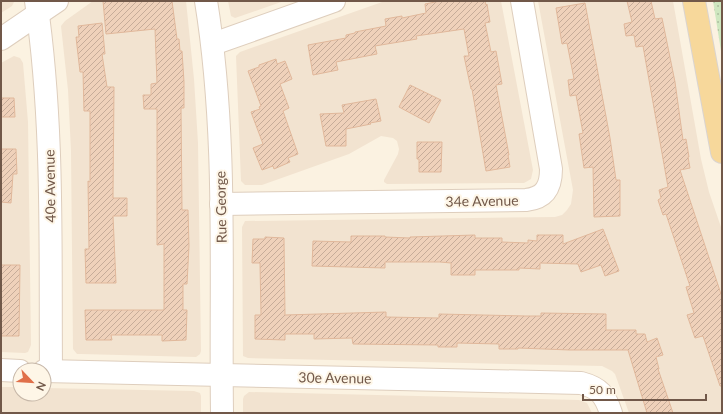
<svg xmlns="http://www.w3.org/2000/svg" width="723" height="414" viewBox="0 0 723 414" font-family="Lato,sans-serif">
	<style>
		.residential { fill: #f2e3d0 }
		.park { fill: url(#park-dots) }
		.building { fill: url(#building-hatch); stroke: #e1b89b }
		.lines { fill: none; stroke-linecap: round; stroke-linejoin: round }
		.minor-casing { stroke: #decebd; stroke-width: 24 }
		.major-casing { stroke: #dad4d0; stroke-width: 24 }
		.minor { stroke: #fff; stroke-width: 22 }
		.major { stroke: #f7d89b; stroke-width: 22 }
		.labels { text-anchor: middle; stroke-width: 4; stroke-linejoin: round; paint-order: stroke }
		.street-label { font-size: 14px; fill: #715849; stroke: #fef6e7 }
	</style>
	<defs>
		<pattern id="park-dots" width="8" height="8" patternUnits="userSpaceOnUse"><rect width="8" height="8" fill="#cfe7c0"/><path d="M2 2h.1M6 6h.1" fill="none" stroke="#acbe9e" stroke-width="1.8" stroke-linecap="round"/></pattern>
		<pattern id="building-hatch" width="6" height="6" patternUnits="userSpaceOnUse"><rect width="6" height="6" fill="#efd1ba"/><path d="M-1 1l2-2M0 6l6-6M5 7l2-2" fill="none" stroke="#c6ac99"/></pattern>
	</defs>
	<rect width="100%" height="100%" fill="#fbf2e1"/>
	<g class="residential">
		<path d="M1 1H14V2L12 6 1 13Z"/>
		<path d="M93 1H186L194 79 198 143 201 351 200 354 196 357 81 354H77L73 349 71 151 68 90 61 26 65 21Z"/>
		<path d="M228 1H284L235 18 231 16Z"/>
		<path d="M385 1H501L533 170 531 179 524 183 387 184 384 182V180L398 154 399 149 397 141 393 138 381 136 349 154 262 185H245L241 181 236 56 240 52Z"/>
		<path d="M538 1H673L701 159 709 192 722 230V413H629L615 374 612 371 602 366 248 358 243 356 242 227 245 221 555 217 562 215 567 210 571 204 573 190Z"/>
		<path d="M14 56 20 58 23 63 28 122 31 345 28 352 25 353 1 352V63Z"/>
		<path d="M1 387H20V394H44V388L194 391 200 393 201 396V413H1Z"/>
		<path d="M249 392 579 400 587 403 592 413H243V399L244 396Z"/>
	</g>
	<path class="park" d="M713 1H722V54L721 51Z"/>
	<g class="building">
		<path d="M103 1H172L177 39H179L180 51H182L184 82V108H181L182 210H188L189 246 187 284H183V310H187L186 340 162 341V335H111L112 340H86L85 310H164V244L157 245V109H144L143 95H151V84L157 83 155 29 106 34Z"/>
		<path d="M440 1H485L486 5 487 4 490 22 485 23 491 52 496 51 502 84 496 85 509 155H508L510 167 486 171 472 89H471L464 56H469L464 29 416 36 417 39 375 46 377 54 336 62 338 70 313 75 308 45 346 38V35L355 33V32L386 26 385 19 402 16V18L426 13 425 4Z"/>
		<path d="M627 1H651L655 19 662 18 675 82 683 140 686 139 689 157H688L690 168 680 170 722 297V386H720L703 336 695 338 687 315 694 313 686 287 690 286 666 214 663 215 658 200 661 198 659 190 668 187 643 46 636 47 634 35 626 36 624 24 632 22Z"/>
		<path d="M585 3 610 138 616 180H620V216L594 217 593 167 584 168 579 134 583 133 576 95 570 96 568 80 574 79 567 43 562 44 556 8Z"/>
		<path d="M102 23 105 54H102L107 87H114L113 198H127V216H113L116 283H86L85 249H89L88 181 90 182V111H84L83 72H80L76 37H79L78 26Z"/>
		<path d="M276 59 277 64 285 61 292 79 280 84 289 108 283 111 298 154 288 158 290 162 274 169 273 166 262 170 253 148 263 144 251 112 260 109 259 107 261 106 248 71 259 67V65Z"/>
		<path d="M410 85 441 100 429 123 399 107Z"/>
		<path d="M1 98H14L15 117H1Z"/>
		<path d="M376 99 381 121 370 123 371 124 346 129V146H326L320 114 344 113 342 105Z"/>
		<path d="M417 142H442L441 172H419V159H417Z"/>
		<path d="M1 149H16L17 174H13L11 203 1 202Z"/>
		<path d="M603 229 619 271 605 276 601 265 581 272 578 264 540 263V269L519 268V270H475V275H451V263L440 262H385V268L312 266 313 241 351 242V236H385V237L410 238V237L475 235V238H502V242L528 243V240L537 241V235H563V244Z"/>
		<path d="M265 237 284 238 285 315 386 312V317L439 318V314L526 316H541V313L606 314V330H636V334H645L647 342 657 338 663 355 656 357 659 369H658L673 413H647L628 350H570L518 348V349H499V344L457 343V347H438V345L353 344 352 338 314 339V334H285V340L255 339V315H261L260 263H252L253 239H265Z"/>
		<path d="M1 265H20L19 336H1Z"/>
	</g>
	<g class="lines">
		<defs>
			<g id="minor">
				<path d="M36 1C54 124 50 248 51 371"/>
				<path d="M206 1C228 137 220 276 222 413"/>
				<path d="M1 39 57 1"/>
				<path d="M213 44 334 1"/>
				<path d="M221 204 526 200C545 198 551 187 551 169L522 1"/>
				<path d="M1 370 20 371"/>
				<path d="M44 371 581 383C600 388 605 395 611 413"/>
			</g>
			<path id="major" d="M694 1 722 152"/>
		</defs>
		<use href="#minor" class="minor-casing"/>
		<use href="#major" class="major-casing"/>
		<use href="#minor" class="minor"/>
		<use href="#major" class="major"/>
	</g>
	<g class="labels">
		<g class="street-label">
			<text transform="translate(50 186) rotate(-91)" y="5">40e Avenue</text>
			<text transform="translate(482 201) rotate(-1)" y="5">34e Avenue</text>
			<text transform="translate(221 207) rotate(-91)" y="5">Rue George</text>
			<text transform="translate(335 378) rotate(1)" y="5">30e Avenue</text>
		</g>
	</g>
	<rect width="723" height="414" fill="none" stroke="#715849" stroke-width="4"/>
	<g transform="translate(32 382) rotate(115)"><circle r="19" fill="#fef6e7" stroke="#c6b7a8"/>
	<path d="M0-3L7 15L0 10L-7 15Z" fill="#e0704a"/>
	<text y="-6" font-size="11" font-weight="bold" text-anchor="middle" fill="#715849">N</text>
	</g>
	<path d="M583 394v6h123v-6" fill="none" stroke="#715849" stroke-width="2"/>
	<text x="589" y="394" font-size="12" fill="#715849" stroke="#fef6e7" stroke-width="3" paint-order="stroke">50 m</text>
</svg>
